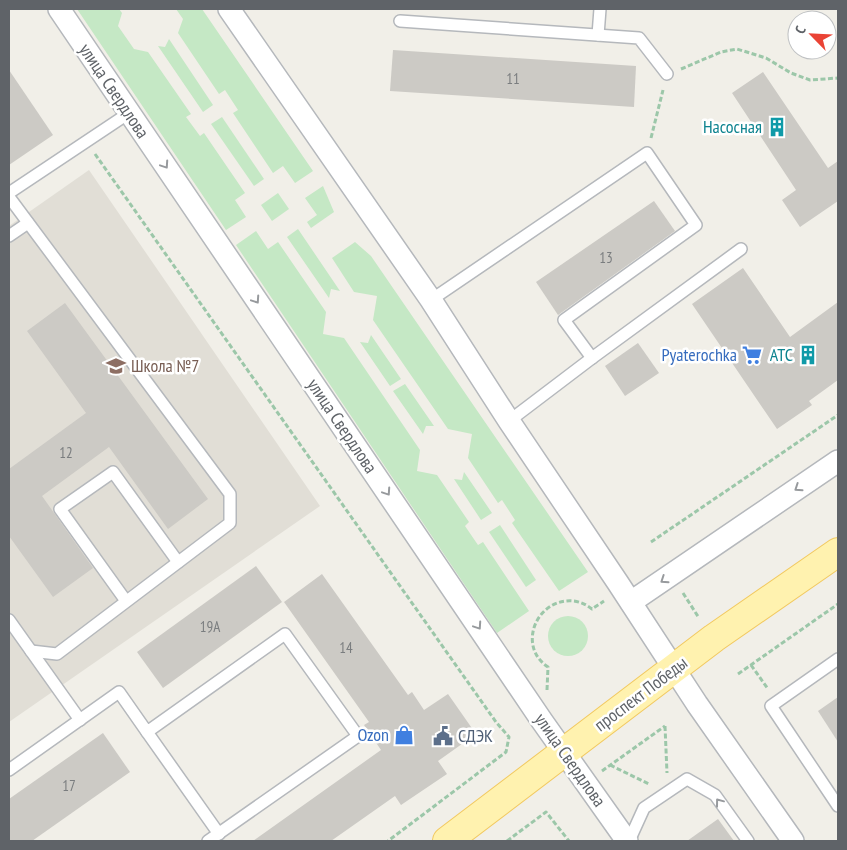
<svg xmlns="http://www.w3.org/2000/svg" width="847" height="850" viewBox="0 0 847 850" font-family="'PT Sans Narrow',sans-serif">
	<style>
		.education { fill: #e1ded6 }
		.green { fill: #c5e8c5 }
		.building { fill: #cccac5 }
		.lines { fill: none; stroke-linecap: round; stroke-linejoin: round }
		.service-casing { stroke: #b5b8bc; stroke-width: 14 }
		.minor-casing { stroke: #b5b8bc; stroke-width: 24 }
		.primary-casing { stroke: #f2c960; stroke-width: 30 }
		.path { stroke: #9cc7a9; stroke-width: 3; stroke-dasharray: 5 2.5; stroke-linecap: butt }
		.service { stroke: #fff; stroke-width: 11 }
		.minor { stroke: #fff; stroke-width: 21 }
		.primary { stroke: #fff2af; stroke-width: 28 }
		.oneway { stroke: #979a9d }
		.labels { text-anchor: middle; stroke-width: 5; stroke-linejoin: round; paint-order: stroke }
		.number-label { font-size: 15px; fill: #7a7d7f }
		.street-label { font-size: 18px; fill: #5f6368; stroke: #fff }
		.culture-label { font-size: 18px; fill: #0d838f; stroke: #fff; text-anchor: end }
		.shop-label { font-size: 18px; fill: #366cbe; stroke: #fff; text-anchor: end }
		.education-label { font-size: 18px; fill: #785e54; stroke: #fff; text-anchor: start }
		.service-label { font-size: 18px; fill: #4e5e75; stroke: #fff; text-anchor: start }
	</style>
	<rect width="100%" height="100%" fill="#f1efe8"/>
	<path class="education" d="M89 170 320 506 9 722V226Z"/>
	<g class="green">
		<path d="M77 9H119L122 13 118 26 134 49 148 52 191 114 186 117 200 136 204 133 245 193 235 200 246 217 226 230Z"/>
		<path d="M176 9H202L313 171 295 183 283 166 273 173 233 113 238 110 225 90 219 94 178 33 183 19Z"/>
		<path d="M169 39 213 105 203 112 158 46 165 47Z"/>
		<path d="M222 117 264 179 254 186 211 124Z"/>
		<path d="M323 186 334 212 311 228 307 222 317 215 305 198Z"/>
		<path d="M278 193 289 209 272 221 261 205Z"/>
		<path d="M298 229 340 291 331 289 329 298 287 237Z"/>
		<path d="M256 231 268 249 278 242 326 312 323 334 344 338 420 450 417 471 437 475 469 522 465 526 478 545 483 542 529 611 497 633 236 245Z"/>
		<path d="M355 242 371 256 588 572 559 591 512 523 515 520 502 500 498 503 468 458 472 434 448 429 373 320 377 296 354 292 332 258Z"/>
		<path d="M371 335 401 379 390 386 360 342 368 343Z"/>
		<path d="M405 384 434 426H426L423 434 393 391Z"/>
		<path d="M464 472 492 513 481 520 454 479 462 480Z"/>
		<path d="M500 525 536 580 526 587 489 532Z"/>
		<circle cx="568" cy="636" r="20"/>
	</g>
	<g class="building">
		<path d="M393 50 636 66 634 107 390 91Z"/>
		<path d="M9 70 53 135 9 165Z"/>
		<path d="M763 72 828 168 838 161V201L800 227 782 200 796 190 732 93Z"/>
		<path d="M654 201 675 231 558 315 536 282Z"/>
		<path d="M743 268 790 337 838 302V380L809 401 812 405 777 429 692 304Z"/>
		<path d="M65 303 208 499 168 529 109 447 42 496 93 568 53 597 9 536V469L86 413 27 331Z"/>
		<path d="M638 343 659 373 625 396 605 366Z"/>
		<path d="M256 566 282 602 163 688 137 652Z"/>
		<path d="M322 574 408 695 412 692 424 710 448 694 476 734 438 761 447 774 401 805 395 796 331 841H253L381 750 364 725 369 722 284 602Z"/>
		<path d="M838 697V742L818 711Z"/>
		<path d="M103 733 130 772 32 841H9V799Z"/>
		<path d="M718 819 734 841H687Z"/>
	</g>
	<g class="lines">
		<defs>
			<g id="service">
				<path d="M400 21 639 38 667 74"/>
				<path d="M598 35 600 9"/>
				<path d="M9 193 129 113"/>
				<path d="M9 197 230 494V523L57 654 31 651"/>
				<path d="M9 236 28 223"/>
				<path d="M431 300 647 153 696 225 564 320 592 358"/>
				<path d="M509 421 592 358 741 249"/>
				<path d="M126 601 60 509 113 472 178 562"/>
				<path d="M9 620 80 720"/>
				<path d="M838 659 771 706 838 806"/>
				<path d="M147 732 219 834"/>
				<path d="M9 770 119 692 147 732 285 634 358 736 208 841"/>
				<path d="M629 841 644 808 687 779 715 795 748 841"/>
			</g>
			<g id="minor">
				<path d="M59 9 542 721 627 841"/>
				<path d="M229 9 431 300 509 421 618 583 697 704 793 841"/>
				<path d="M631 602 838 461"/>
			</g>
			<path id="primary" d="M447 841 714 638 838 552"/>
		</defs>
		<use href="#service" class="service-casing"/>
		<use href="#minor" class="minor-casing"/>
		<use href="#primary" class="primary-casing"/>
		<g class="path">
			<path d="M681 69 721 52 737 49 766 58 791 73 810 80 838 78"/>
			<path d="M651 138 663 90"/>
			<path d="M95 154 496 722 509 737 506 752 388 841"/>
			<path d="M651 542 838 415"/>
			<path d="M683 593 699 618"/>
			<path d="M751 665 768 689"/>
			<path d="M738 674 838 604"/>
			<path d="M547 690 548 667C516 646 537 597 574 601 581 602 587 605 592 609L604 601"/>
			<path d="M665 726 667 773"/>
			<path d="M610 765 649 784"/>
			<path d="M602 771 665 726"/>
			<path d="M507 841 546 812 569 841"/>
		</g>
		<use href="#service" class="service"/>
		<use href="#minor" class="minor"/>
		<use href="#primary" class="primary"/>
	</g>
	<defs><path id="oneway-chevron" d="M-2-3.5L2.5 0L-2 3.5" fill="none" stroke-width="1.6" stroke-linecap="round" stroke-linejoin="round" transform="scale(1.25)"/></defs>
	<g class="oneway">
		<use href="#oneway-chevron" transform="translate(165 165) rotate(56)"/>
		<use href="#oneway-chevron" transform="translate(256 300) rotate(56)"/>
		<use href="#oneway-chevron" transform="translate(798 488) rotate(146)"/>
		<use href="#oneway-chevron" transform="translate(387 492) rotate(56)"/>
		<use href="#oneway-chevron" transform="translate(664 580) rotate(146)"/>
		<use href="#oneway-chevron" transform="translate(478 626) rotate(56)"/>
		<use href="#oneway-chevron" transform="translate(719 802) rotate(-127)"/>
	</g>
	<defs>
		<symbol id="building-bare" viewBox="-9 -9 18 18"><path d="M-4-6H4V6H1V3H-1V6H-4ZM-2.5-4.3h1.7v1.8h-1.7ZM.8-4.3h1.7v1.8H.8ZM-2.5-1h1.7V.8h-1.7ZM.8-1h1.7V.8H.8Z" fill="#0f9aa8" stroke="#fff" stroke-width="2.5" paint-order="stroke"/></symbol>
		<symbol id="supermarket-bare" viewBox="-9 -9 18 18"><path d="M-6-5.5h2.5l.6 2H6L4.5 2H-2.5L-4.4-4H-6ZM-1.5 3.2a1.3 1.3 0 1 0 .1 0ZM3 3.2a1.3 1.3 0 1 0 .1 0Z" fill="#3f7fe0" stroke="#fff" stroke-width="2.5" paint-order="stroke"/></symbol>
		<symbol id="school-bare" viewBox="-9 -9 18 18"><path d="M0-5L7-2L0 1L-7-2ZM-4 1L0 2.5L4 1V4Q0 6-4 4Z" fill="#8d6e63" stroke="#fff" stroke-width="2.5" paint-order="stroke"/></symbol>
		<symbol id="shop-bare" viewBox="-9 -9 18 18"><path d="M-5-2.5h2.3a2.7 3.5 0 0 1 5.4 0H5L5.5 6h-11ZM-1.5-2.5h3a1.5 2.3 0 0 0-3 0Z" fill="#3f7fe0" stroke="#fff" stroke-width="2.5" paint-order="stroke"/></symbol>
		<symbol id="civic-bare" viewBox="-9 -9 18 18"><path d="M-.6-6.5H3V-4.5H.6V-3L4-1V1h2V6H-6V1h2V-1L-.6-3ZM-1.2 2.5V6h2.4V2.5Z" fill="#5c6f8a" stroke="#fff" stroke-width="2.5" paint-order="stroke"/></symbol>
	</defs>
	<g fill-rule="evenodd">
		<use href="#building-bare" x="763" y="113" width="28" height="28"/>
		<use href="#supermarket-bare" x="738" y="341" width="28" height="28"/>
		<use href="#building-bare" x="794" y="341" width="28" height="28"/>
		<use href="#school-bare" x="102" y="352" width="28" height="28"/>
		<use href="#shop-bare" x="390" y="721" width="28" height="28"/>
		<use href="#civic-bare" x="429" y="722" width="28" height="28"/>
	</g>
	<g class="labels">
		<g class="number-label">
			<text x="513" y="84">11</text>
			<text x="606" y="263">13</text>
			<text x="66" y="458">12</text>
			<text x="210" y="632">19А</text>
			<text x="346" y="653">14</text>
			<text x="69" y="791">17</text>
		</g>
		<g class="street-label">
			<text transform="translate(114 91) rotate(56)" y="6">улица Свердлова</text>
			<text transform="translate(342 426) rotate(56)" y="6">улица Свердлова</text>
			<text transform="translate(641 694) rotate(-37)" y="6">проспект Победы</text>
			<text transform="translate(570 760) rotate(55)" y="6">улица Свердлова</text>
		</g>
		<g class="culture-label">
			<text x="762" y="133">Насосная</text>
			<text x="793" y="361">АТС</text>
		</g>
		<g class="shop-label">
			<text x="737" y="361">Pyaterochka</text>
			<text x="389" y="741">Ozon</text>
		</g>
		<g class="education-label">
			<text x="131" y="372">Школа №7</text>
		</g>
		<g class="service-label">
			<text x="458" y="742">СДЭК</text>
		</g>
	</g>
	<rect width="847" height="850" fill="none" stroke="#5f6368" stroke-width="20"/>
	<g transform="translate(812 35) rotate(294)"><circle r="24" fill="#ffffff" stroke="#bfc1c3"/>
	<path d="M0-4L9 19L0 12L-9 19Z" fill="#ea4335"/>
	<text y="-8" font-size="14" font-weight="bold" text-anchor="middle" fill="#5f6368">С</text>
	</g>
</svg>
